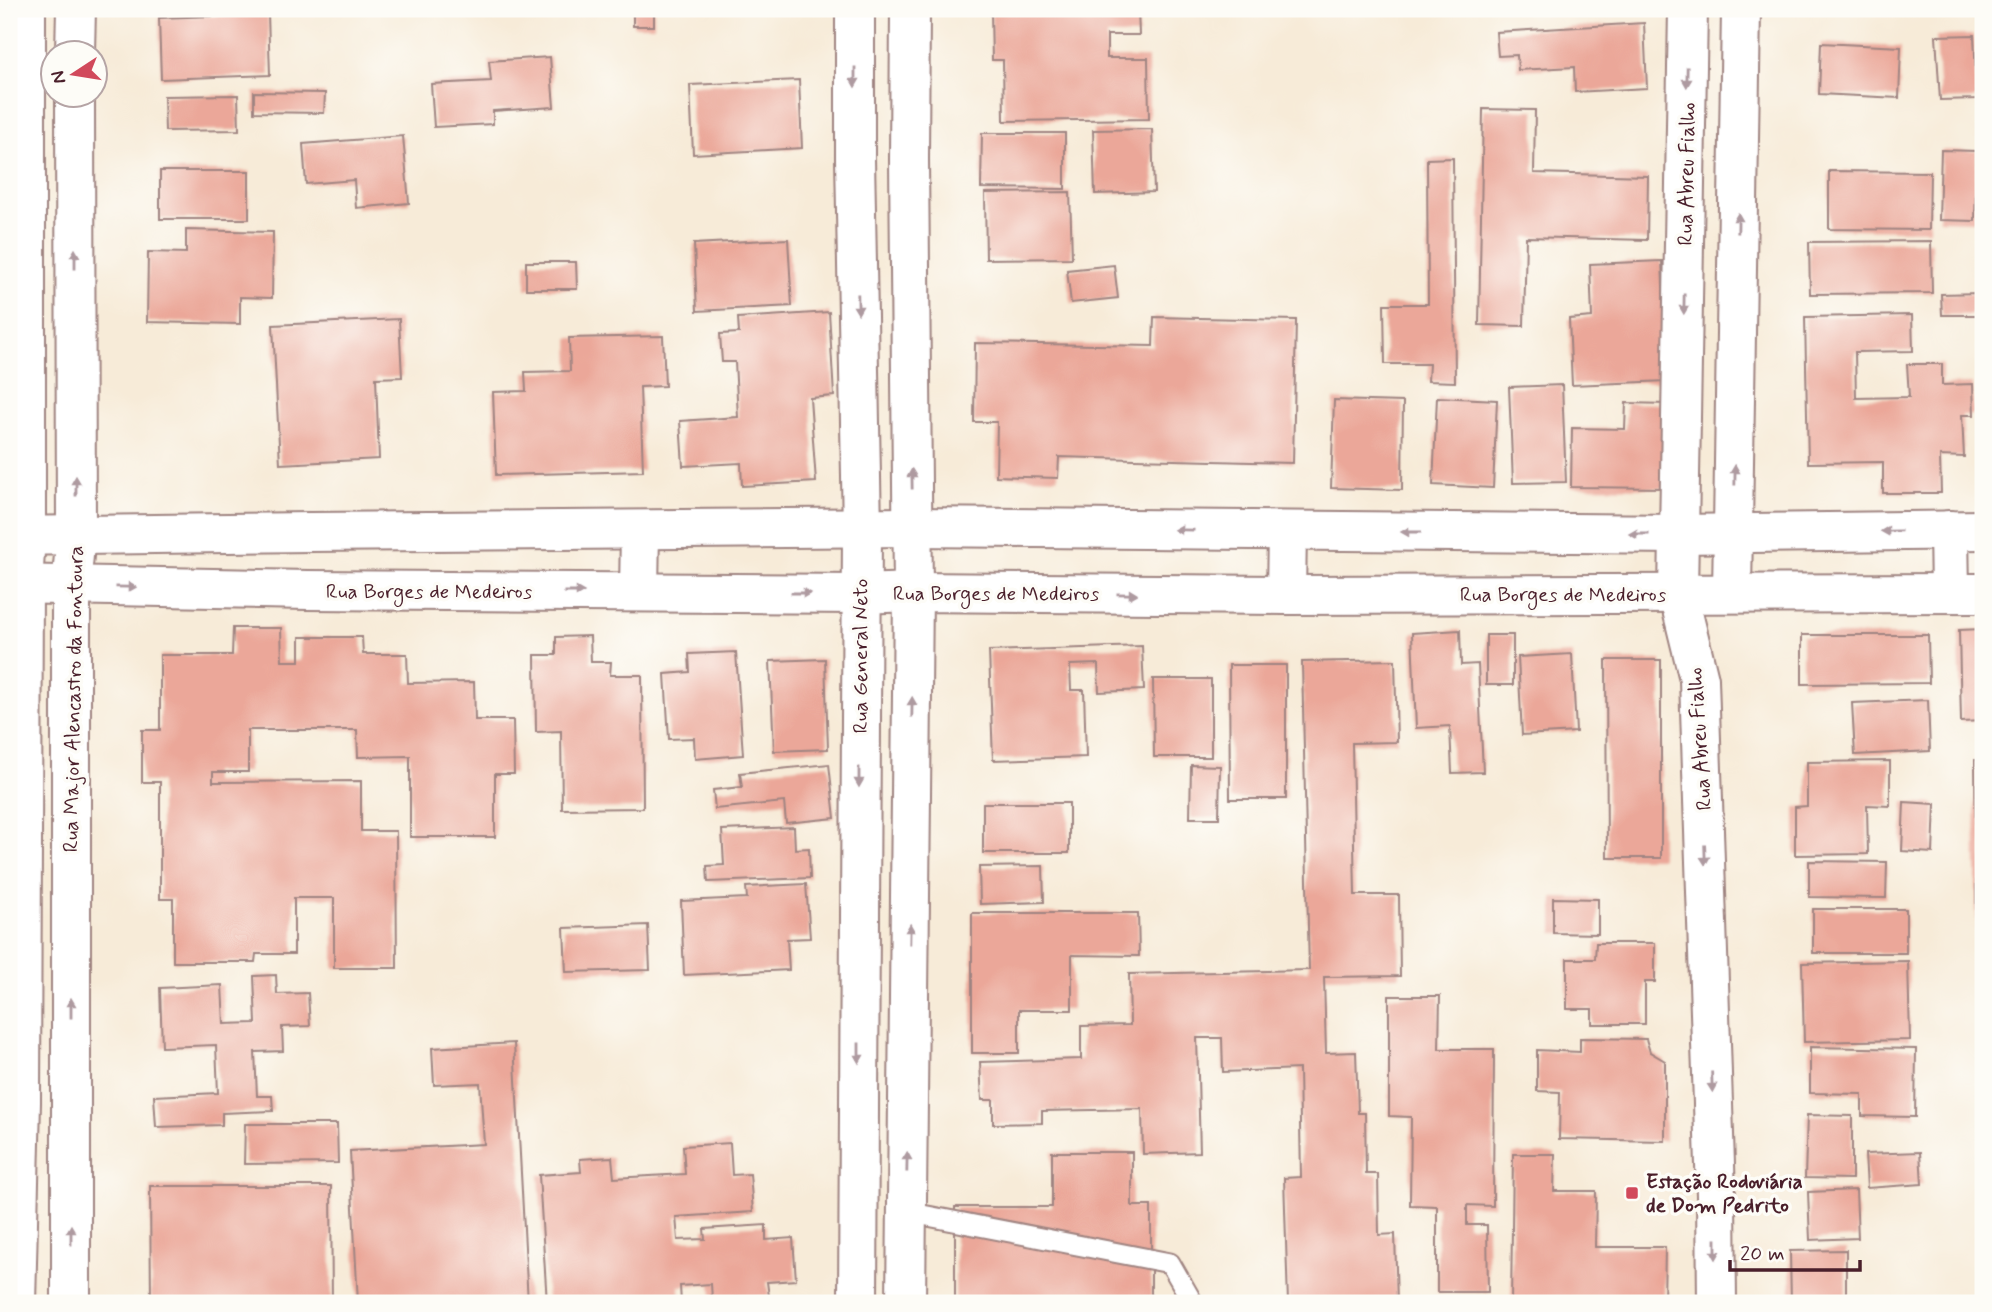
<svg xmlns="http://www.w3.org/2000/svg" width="1992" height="1312" viewBox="0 0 1992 1312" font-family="Mynerve,sans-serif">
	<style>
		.building { fill: #eba799 }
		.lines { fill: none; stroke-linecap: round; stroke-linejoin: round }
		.service-casing { stroke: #a08582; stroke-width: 23 }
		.minor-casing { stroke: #a08582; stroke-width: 42 }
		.tertiary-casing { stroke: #a08582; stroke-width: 42 }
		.service { stroke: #fff; stroke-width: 19 }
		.minor { stroke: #fff; stroke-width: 38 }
		.tertiary { stroke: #fff; stroke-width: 38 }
		.oneway { fill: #ae9aa0 }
		.poi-dot { fill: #d1495b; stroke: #fdfcf7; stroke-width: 2.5 }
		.labels { text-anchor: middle; stroke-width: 7; stroke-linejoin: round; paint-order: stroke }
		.street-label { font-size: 21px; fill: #4a1f2b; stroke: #fdfcf7 }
		.poi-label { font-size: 21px; font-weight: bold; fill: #4a1f2b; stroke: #fdfcf7; text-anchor: start }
	</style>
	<rect width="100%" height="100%" fill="#fdfcf7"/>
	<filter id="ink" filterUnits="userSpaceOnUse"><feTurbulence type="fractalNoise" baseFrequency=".0143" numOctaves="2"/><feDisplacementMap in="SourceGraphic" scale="14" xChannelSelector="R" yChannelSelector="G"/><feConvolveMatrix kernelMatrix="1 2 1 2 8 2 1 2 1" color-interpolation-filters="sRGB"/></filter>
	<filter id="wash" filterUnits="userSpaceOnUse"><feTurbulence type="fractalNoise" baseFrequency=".00686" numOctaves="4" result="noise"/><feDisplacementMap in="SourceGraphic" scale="28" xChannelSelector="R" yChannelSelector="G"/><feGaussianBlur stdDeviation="1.57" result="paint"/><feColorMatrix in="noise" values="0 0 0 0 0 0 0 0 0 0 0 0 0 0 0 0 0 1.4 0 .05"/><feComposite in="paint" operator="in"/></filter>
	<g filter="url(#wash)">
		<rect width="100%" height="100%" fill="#f7ebd8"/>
		<g id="blocks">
			<g class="building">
				<rect x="633" y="9" width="21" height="17"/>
				<path d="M1077 9H1138L1139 35H1107V58H1148L1149 119 1004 121 1003 60H992L991 11Z"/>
				<path d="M1157 9H1189V12L1157 14Z"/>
				<path d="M268 14 270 75 161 79 159 18Z"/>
				<path d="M1644 23 1647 88 1575 92 1574 67 1518 70 1517 55 1498 56 1496 32Z"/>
				<path d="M1974 35 1977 99 1940 100 1936 36Z"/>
				<path d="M1821 43 1901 47 1899 98 1819 94Z"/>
				<path d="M550 57 554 107 493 111V124L434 127 431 84 491 81 489 61Z"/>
				<path d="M799 80 802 148 693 154 690 85Z"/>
				<path d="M254 92 325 93 324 113 254 112Z"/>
				<path d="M238 95 239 130 165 131 164 96Z"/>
				<path d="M1483 109 1535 110 1534 173 1648 176 1647 240 1526 237 1524 326 1479 325Z"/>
				<path d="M1152 129 1154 192 1095 194 1093 130Z"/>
				<path d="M982 133H1065V189L981 188Z"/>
				<path d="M403 136 409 203 356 208 354 180 306 184 303 144Z"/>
				<path d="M1941 150 1977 151 1975 221 1939 220Z"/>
				<path d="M1453 158 1455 382 1428 381 1429 364H1385L1384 304H1428L1427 159Z"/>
				<rect x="160" y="171" width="89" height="48"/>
				<path d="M1829 171 1930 172 1929 230 1829 229Z"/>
				<path d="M1070 192 1072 258 986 259 985 193Z"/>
				<path d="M186 230 273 232 272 298 240 297V324L147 322 148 252 186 253Z"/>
				<path d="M788 239 792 306 697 311 694 244Z"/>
				<path d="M1931 241 1932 293 1810 294 1809 242Z"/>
				<path d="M1662 261 1667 381 1572 385 1569 319 1592 317 1590 264Z"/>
				<path d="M526 262H576L577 289H526Z"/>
				<path d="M1114 265 1118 298 1071 303 1067 270Z"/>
				<path d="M1980 293 1981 315H1942L1941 294Z"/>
				<path d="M829 312 834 396 810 398 816 482 742 486 741 463 683 466 680 421 738 417 735 362H722L720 334 739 333 738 318Z"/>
				<path d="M1912 315 1913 351 1855 352 1856 398 1909 397 1907 364H1942V385L1973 384 1974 415H1962L1964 457 1940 456 1941 493H1883V462L1808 463 1805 317Z"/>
				<path d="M1154 317 1296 320 1293 463 1059 457 1058 478 996 476 997 422H974L975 343 1153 346Z"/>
				<path d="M399 319 402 377 376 378 379 459 280 464 273 325Z"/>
				<path d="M663 336 665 386 640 387 643 471 496 475 493 392 526 391 525 372 570 371 569 338Z"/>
				<path d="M1562 385 1566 482 1513 483 1509 387Z"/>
				<path d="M1437 397 1497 400 1493 488 1433 485Z"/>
				<path d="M1334 400 1403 402 1402 490 1331 488Z"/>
				<path d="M1626 403 1668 404 1667 488 1571 487 1572 428 1625 429Z"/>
				<path d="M233 628H281L282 661H300V637H362L363 654H407L408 683 474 682 475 720H513L514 774H495V837H410V756L358 757 357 730H248V772H213V782L361 781V831H396L397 968H334V898H294V954H256L255 962H173V899H160V782H142V730H160V655H232Z"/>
				<path d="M1983 629V721L1961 722 1959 630Z"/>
				<path d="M1460 630 1461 665 1478 664 1483 772 1452 773 1450 726 1416 728 1412 633Z"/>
				<rect x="1486" y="635" width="27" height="50"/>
				<path d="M1802 635H1928L1929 683 1802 684Z"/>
				<path d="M590 636 591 662H611L610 675H642L643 808 562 809 561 731 536 732 535 655H556V637Z"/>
				<path d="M1142 646 1144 690 1099 692 1098 664 1070 665 1071 690H1084L1086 757 993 760 989 651Z"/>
				<path d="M736 652 743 755 695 759 694 738 669 739 665 674 690 672 689 654Z"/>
				<path d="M1572 654 1576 732 1522 735 1518 657Z"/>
				<path d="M825 659 828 749 774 751 770 661Z"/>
				<path d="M1395 660 1397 742 1352 743 1355 895H1399L1400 976 1324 977 1326 1053 1356 1052 1358 1113H1365L1366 1174H1378L1379 1235 1395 1234 1397 1303H1288L1284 1178 1301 1177 1299 1069 1223 1072 1222 1038H1197L1200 1152 1143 1154 1142 1109 1042 1111V1123L993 1124V1100H982L980 1062 1081 1059V1026L1130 1025 1129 974 1309 970 1302 662Z"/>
				<path d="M1606 660H1661V858H1607Z"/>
				<path d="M1229 665H1286V799H1230Z"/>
				<path d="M1153 679H1211V757H1154Z"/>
				<path d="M1928 700 1930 751 1855 755 1852 703Z"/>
				<path d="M1975 760H1983V970H1977Z"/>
				<path d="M1890 761V806L1867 805 1868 854 1795 855V807L1807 806V762Z"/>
				<path d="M829 764 835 818 786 823 784 802 715 809 713 790 742 787 740 773Z"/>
				<path d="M1191 765 1220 766 1219 818H1190Z"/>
				<path d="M1904 802 1935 804 1933 853 1902 851Z"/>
				<rect x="983" y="803" width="86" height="50"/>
				<path d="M794 827 795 849 809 848 810 878 708 882 707 866 724 865 722 830Z"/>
				<path d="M1809 861 1887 862 1886 898 1809 897Z"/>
				<path d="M1043 866 1044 902 980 904 979 867Z"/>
				<path d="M806 884 810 938 787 939 789 970 684 975 681 901 747 898 746 887Z"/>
				<path d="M1553 898 1598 899V934L1553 933Z"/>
				<rect x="1813" y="909" width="93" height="44"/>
				<path d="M972 913H1138L1139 956 1072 955V1010H1019V1053H972Z"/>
				<path d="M648 925 650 970 566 972 564 928Z"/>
				<path d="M1596 943H1655V982H1645V1024H1592V1009H1567V959H1595Z"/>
				<path d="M1908 961 1910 1040 1804 1042 1802 963Z"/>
				<path d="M276 975 277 994 308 993 310 1026 282 1027 283 1051 255 1052 257 1096H272L273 1111 222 1113V1125L156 1127 154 1096 218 1093 216 1045 162 1047 160 988 222 985 224 1024 256 1023 254 976Z"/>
				<path d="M1389 996H1440L1439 1049H1494L1493 1206 1467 1205V1225H1487L1488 1292H1437V1206L1410 1205 1411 1117 1389 1116Z"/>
				<path d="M1580 1038 1646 1039 1650 1052 1665 1061V1141L1559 1139 1560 1092 1537 1091V1050L1580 1052Z"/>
				<path d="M514 1043 528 1303H358L350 1151 484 1144 480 1083 434 1085 432 1048Z"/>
				<path d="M1810 1047 1916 1049 1915 1117 1862 1116V1094L1810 1093Z"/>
				<path d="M1807 1115 1852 1116V1179L1805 1178Z"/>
				<path d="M245 1124H337L338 1163 244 1164Z"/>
				<path d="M730 1143 732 1175 750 1174 753 1212 676 1217 678 1240 705 1239 704 1229 766 1225V1240L793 1238 796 1280 767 1282 769 1296 712 1299 711 1284 680 1286 681 1303H547L539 1175 581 1172 580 1159 612 1157 614 1178 685 1174 683 1146Z"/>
				<path d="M1052 1152H1132V1206H1151V1303H955V1207H1052Z"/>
				<path d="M1920 1152 1922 1184 1867 1188 1865 1154Z"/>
				<path d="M1513 1154H1555L1554 1191H1596L1595 1247H1665L1664 1303H1511Z"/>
				<path d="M150 1186H331L332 1303H151Z"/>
				<path d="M1856 1190 1858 1238 1810 1240 1808 1192Z"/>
				<path d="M1846 1250V1303H1791L1790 1251Z"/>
			</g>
		</g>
	</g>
	<g filter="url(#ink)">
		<use href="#blocks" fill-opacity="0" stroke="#a08582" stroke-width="2"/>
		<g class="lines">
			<defs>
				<path id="service" d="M907 1212 1170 1263 1193 1303"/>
				<g id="minor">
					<path d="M1688 9 1678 593 1699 679 1716 1195 1717 1303"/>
					<path d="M75 52 76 9"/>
					<path d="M1949 530 1950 593"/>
					<path d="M9 536 311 532 912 527 1680 534 1983 530"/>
					<path d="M9 584 308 590 860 594 913 592 1286 595 1983 593"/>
					<path d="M639 592 640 530"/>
					<path d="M1732 593 1741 9"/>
					<path d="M1286 595 1287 531"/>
					<path d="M16 1303 21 1102 23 584 26 536V9"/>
					<path d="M71 1303V586L76 535 75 94"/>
				</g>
				<g id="tertiary">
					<path d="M855 9V158L862 529 858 1303"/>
					<path d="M906 1303 913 592 909 159 910 9"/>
				</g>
			</defs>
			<use href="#service" class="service-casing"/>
			<use href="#minor" class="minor-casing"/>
			<use href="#tertiary" class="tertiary-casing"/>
			<use href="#service" class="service"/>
			<use href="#minor" class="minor"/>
			<use href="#tertiary" class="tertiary"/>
		</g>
		<defs><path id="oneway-solid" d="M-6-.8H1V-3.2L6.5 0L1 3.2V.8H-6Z" transform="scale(1.75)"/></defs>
		<g class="oneway">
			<use href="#oneway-solid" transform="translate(855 77) rotate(90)"/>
			<use href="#oneway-solid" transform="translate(1687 77) rotate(91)"/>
			<use href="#oneway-solid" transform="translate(1738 223) rotate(-89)"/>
			<use href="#oneway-solid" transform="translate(75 259) rotate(-90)"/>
			<use href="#oneway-solid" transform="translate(858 304) rotate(89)"/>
			<use href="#oneway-solid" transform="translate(1684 304) rotate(91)"/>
			<use href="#oneway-solid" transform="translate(1735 475) rotate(-89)"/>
			<use href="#oneway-solid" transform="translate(912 479) rotate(-91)"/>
			<use href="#oneway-solid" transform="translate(76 486) rotate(-90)"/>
			<use href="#oneway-solid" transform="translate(1184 530) rotate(-179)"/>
			<use href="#oneway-solid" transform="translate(1891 531) rotate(179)"/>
			<use href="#oneway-solid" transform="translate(1411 532) rotate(-180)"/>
			<use href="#oneway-solid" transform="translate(1639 534) rotate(-180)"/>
			<use href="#oneway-solid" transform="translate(126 587) rotate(1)"/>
			<use href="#oneway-solid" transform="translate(574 592)"/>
			<use href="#oneway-solid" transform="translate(801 593)"/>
			<use href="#oneway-solid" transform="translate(1127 594) rotate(1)"/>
			<use href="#oneway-solid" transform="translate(912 707) rotate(-89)"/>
			<use href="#oneway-solid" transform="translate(859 777) rotate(90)"/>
			<use href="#oneway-solid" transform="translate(1705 855) rotate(88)"/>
			<use href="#oneway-solid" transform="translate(910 934) rotate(-89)"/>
			<use href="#oneway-solid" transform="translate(71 1008) rotate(-90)"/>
			<use href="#oneway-solid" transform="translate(859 1053) rotate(90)"/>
			<use href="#oneway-solid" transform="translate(1712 1082) rotate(88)"/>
			<use href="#oneway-solid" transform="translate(907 1162) rotate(-89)"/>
			<use href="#oneway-solid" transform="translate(71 1235) rotate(-90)"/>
			<use href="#oneway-solid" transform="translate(1716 1249) rotate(90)"/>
		</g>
	</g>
	<rect class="poi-dot" x="1625" y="1186" width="14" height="14" rx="3.5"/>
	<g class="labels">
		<g class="street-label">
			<text transform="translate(1686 174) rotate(-89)" y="7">Rua Abreu Fialho</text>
			<text x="429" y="598">Rua Borges de Medeiros</text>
			<text x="996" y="600">Rua Borges de Medeiros</text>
			<text x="1563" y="601">Rua Borges de Medeiros</text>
			<text transform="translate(860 656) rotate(-90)" y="7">Rua General Neto</text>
			<text transform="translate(73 699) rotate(-89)" y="7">Rua Major Alencastro da Fontoura</text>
			<text transform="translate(1699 739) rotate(-94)" y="7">Rua Abreu Fialho</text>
		</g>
		<g class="poi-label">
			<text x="1646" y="1188">Estação Rodoviária<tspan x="1646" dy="24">de Dom Pedrito</tspan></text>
		</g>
	</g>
	<rect width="1992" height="1312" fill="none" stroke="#fdfcf7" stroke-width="35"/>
	<g transform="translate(74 74) rotate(258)"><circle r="33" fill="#fdfcf7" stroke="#b5a4a5" stroke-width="2"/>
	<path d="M0-5L12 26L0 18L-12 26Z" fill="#d1495b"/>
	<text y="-10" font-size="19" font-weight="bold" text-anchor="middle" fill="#4a1f2b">N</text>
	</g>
	<path d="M1730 1260v10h130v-10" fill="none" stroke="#4a1f2b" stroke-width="3.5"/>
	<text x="1740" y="1260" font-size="21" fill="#4a1f2b" stroke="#fdfcf7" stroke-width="5" paint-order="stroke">20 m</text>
</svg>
